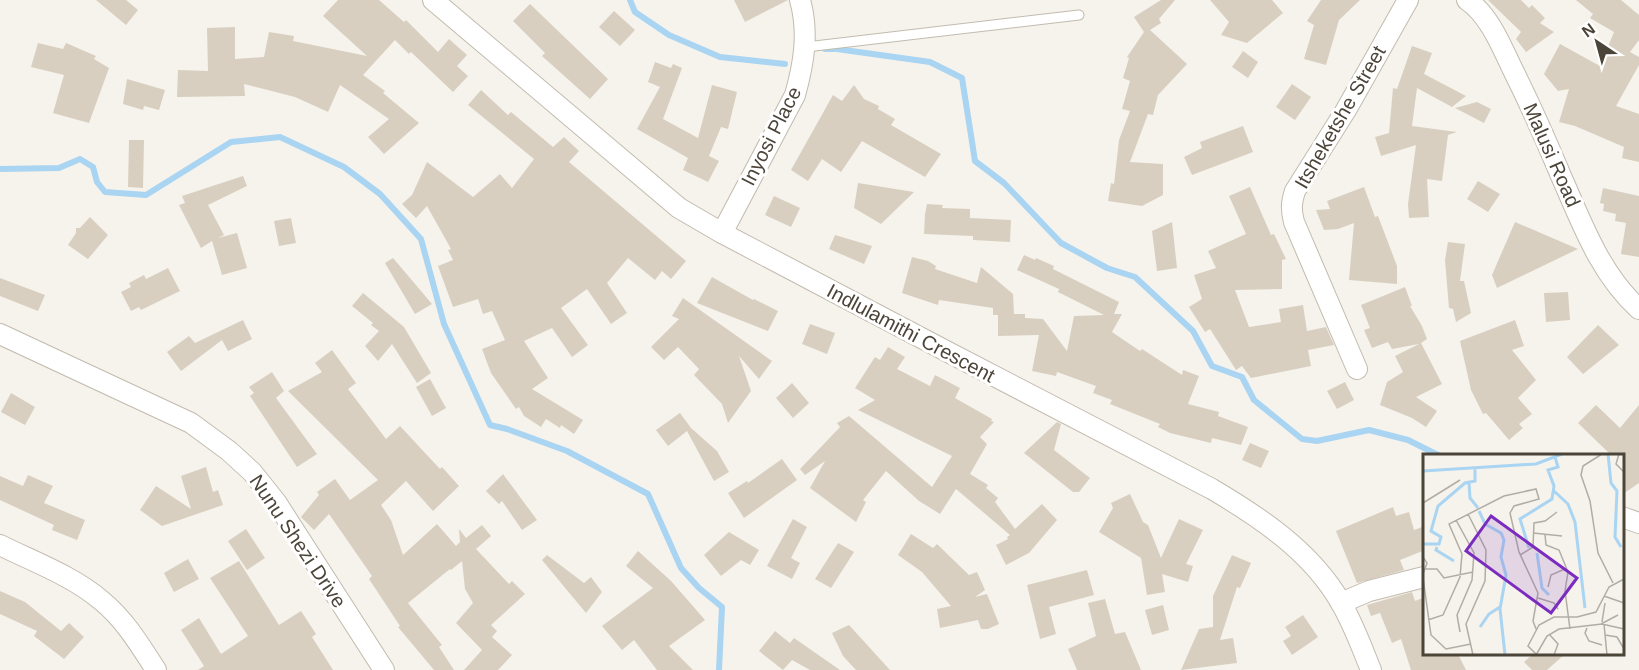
<svg xmlns="http://www.w3.org/2000/svg" width="1639" height="670" viewBox="0 0 1639 670" font-family="Arial,sans-serif">
	<style>
		.lines { fill: none; stroke-linecap: round; stroke-linejoin: round }
		.stream { stroke: #a9d4f2; stroke-width: 6 }
		.building { fill: #d8cfc1 }
		.service-casing { stroke: #c2bbae; stroke-width: 11 }
		.minor-casing { stroke: #c2bbae; stroke-width: 22 }
		.service { stroke: #fff; stroke-width: 9 }
		.minor { stroke: #fff; stroke-width: 20 }
		.labels { text-anchor: middle; stroke-width: 6; stroke-linejoin: round; paint-order: stroke }
		.street-label { font-size: 20px; fill: #4b4439; stroke: #fff }
		.inset-river { fill: none; stroke: #a9d4f2; stroke-width: 3 }
		.inset-road { fill: none; stroke: #b2ada4; stroke-width: 1.5 }
		.view { fill: #7b2cbf; fill-opacity: 0.15; stroke: #7b2cbf; stroke-width: 3 }
		.inset-edge { fill: none; stroke: #4b4439; stroke-width: 3 }
	</style>
	<rect width="100%" height="100%" fill="#f6f3ec"/>
	<g class="lines">
		<g class="stream">
			<path d="M630 0 635 12 669 35 720 57 785 64"/>
			<path d="M825 49H837L930 62 962 78 975 161 1004 183 1061 243 1107 268 1135 277 1193 331 1212 366 1242 377 1254 400 1302 439 1317 441 1369 430 1408 440 1440 456"/>
			<path d="M0 169 59 168 80 159 93 167 97 182 105 192 146 195 231 142 280 137 344 167 380 194 421 239 444 324 490 425 507 429 567 451 648 494 681 568 699 588 722 607 719 670"/>
		</g>
	</g>
	<g class="building">
		<path d="M96 0H126L138 10 126 25Z"/>
		<path d="M338 0H379L404 22 406 20 438 52 449 39 467 55 457 66 468 76 453 92 411 52 409 54 395 40 363 75 385 91 383 93 419 123 384 154 368 137 389 119 340 85 328 112 295 97 244 84 245 96 177 97 178 70 208 71 207 28 235 27V59L264 57 269 32 294 36 293 41 367 56 323 16Z"/>
		<path d="M734 0H788L745 22Z"/>
		<path d="M1161 0H1175L1159 19 1161 23 1150 30 1187 64 1158 95 1153 115 1148 114 1130 162 1163 164V195L1142 206 1108 201 1111 183 1114 184 1119 140 1130 111 1122 109 1130 81 1123 78 1129 58 1127 57 1144 32 1134 17Z"/>
		<path d="M1210 0H1272L1283 13 1247 43 1221 35 1229 22Z"/>
		<path d="M1321 0H1360L1339 20 1326 65 1304 59 1314 25 1307 21Z"/>
		<path d="M1488 0H1521L1529 8 1532 5 1545 18 1540 23 1554 32 1526 52 1516 39 1521 32Z"/>
		<path d="M1576 0H1621L1639 15V40L1630 52 1639 57V65L1616 106 1639 114V162L1622 158 1624 147 1575 126 1559 122 1569 89 1558 91 1544 74 1560 44 1600 66 1614 32 1590 18 1593 14Z"/>
		<path d="M530 4 608 79 590 99 542 56 545 53 513 21Z"/>
		<path d="M614 11 635 30 620 46 599 27Z"/>
		<path d="M38 43 63 49 66 43 96 56 94 59 109 68 89 123 53 113 64 75 31 67Z"/>
		<path d="M1412 46 1432 53 1424 74 1466 96 1452 107 1417 88 1412 126 1457 132 1448 135 1442 181 1427 179 1429 217 1409 218 1408 204 1416 145 1381 156 1375 137 1389 133 1393 88 1397 89Z"/>
		<path d="M1243 51 1258 62 1248 78 1232 67Z"/>
		<path d="M655 62 671 68 673 64 682 68 663 119 698 138 712 85 737 92 728 129 721 127 709 156 719 161 708 182 683 170 688 158 637 129 660 87 648 82Z"/>
		<path d="M127 79 165 90 159 110 144 106 143 110 123 104Z"/>
		<path d="M1292 84 1311 97 1295 120 1276 107Z"/>
		<path d="M854 85 864 99 879 106 878 109 895 119 891 125 941 154 925 177 862 141 841 172 822 159 808 181 791 170 833 95 842 101Z"/>
		<path d="M481 90 508 115 511 112 553 147 564 137 579 151 569 162 686 261 671 279 662 271 655 280 628 258 607 283 627 313 611 324 587 289 561 308 588 345 572 357 552 328 524 341 548 378 532 389 583 420 574 434 561 425 560 428 546 419 541 427 524 416 519 407 516 409 491 373 482 349 505 340 492 311 483 314 478 299 453 307 438 266 453 260 448 250 451 249 427 206 416 218 402 204 412 195 427 162 473 197 500 174 512 188 534 159 468 105Z"/>
		<path d="M1477 102 1491 109 1484 123 1455 108Z"/>
		<path d="M1243 126 1253 152 1192 175 1184 157 1202 148 1200 142Z"/>
		<path d="M129 140H144L143 188 128 187Z"/>
		<path d="M243 176 247 186 208 205 224 235 218 238 237 233 247 268 222 275 212 241 201 248 179 205 185 203 182 196Z"/>
		<path d="M1478 181 1500 194 1488 212 1467 199Z"/>
		<path d="M858 183 914 192 881 224 854 208Z"/>
		<path d="M1250 187 1271 235 1274 234 1286 259 1282 260V289L1235 290 1249 327 1281 322 1279 309 1303 305 1307 331 1326 327 1334 345 1308 350 1311 366 1251 378 1242 366 1236 370 1210 329 1205 332 1189 307 1202 299 1194 275 1216 268 1208 251 1246 234 1229 196Z"/>
		<path d="M1364 187 1375 217 1378 216 1397 266V284L1349 280 1354 223 1338 229 1324 230 1316 210 1330 209 1327 201Z"/>
		<path d="M1603 188 1639 196V257L1621 254 1626 223 1615 221 1616 214 1603 211 1604 204 1600 203Z"/>
		<path d="M774 196 800 208 791 227 765 215Z"/>
		<path d="M927 204 943 205 942 208 970 209V218L1011 220 1010 242 973 240V236L924 234 925 214Z"/>
		<path d="M90 217 108 235 88 259 68 245 76 233V228H80Z"/>
		<path d="M291 218 296 243 279 246 274 221Z"/>
		<path d="M1172 222 1177 268 1157 271 1152 231Z"/>
		<path d="M1515 222 1578 249 1497 288 1492 275Z"/>
		<path d="M835 235 872 246 864 264 829 249Z"/>
		<path d="M1448 242 1465 244 1460 281H1464L1471 313 1456 322 1453 309 1449 308 1445 260Z"/>
		<path d="M1024 255 1035 260 1036 258 1054 266 1053 269 1119 302 1114 314H1122L1112 332 1140 351 1142 349 1182 375 1183 370 1199 376 1188 404 1219 412 1218 416 1248 427 1241 445 1212 438 1211 443 1170 433 1158 427 1160 424 1110 404 1112 400 1093 393 1096 386 1057 372 1056 376 1032 371 1039 335 998 336V315H993V308L939 300 938 305 902 293 912 257 928 261 936 266 935 269 977 283 981 267 1013 294 1014 314H1025V318L1043 319 1067 351 1074 316 1104 315 1058 292 1059 289 1017 270Z"/>
		<path d="M393 258 432 304 415 314 385 263Z"/>
		<path d="M168 268 180 291 141 310 139 307 131 311 121 292 131 287 129 283 144 275 146 279Z"/>
		<path d="M712 277 753 300 754 299 778 311 768 331 697 303Z"/>
		<path d="M0 278 45 295 38 311 0 296Z"/>
		<path d="M1405 287 1412 306H1410L1422 326 1427 339 1421 343 1442 384 1416 397 1437 411 1426 427 1412 418 1380 405 1387 382 1403 372 1395 356 1419 344 1392 349 1388 342 1372 348 1364 330 1370 328 1361 305Z"/>
		<path d="M1568 292 1570 320 1546 322 1544 293Z"/>
		<path d="M363 293 404 327 431 373 417 383 392 344 378 361 365 346 379 331 371 325 373 323 352 306Z"/>
		<path d="M683 298 772 361 759 379 739 356 751 391 728 423 722 404 694 375 699 369 678 347 664 360 651 347 679 319 672 316Z"/>
		<path d="M243 320 252 339 228 351 222 340 181 371 167 352 189 336 195 343Z"/>
		<path d="M1515 320 1524 346 1512 350 1536 380 1518 398 1532 414 1519 424 1523 428 1509 440 1486 413 1483 414 1471 390 1460 341Z"/>
		<path d="M810 324 835 333 827 354 802 344Z"/>
		<path d="M1598 325 1619 345 1583 374 1567 357Z"/>
		<path d="M888 347 905 357 897 369 930 386 935 375 960 388 955 398 992 419 991 421 994 422 980 437 987 444 970 474 988 485 986 488 998 498 995 502 1015 529 1042 504 1057 520 1029 553 1006 565 996 545 1008 539 1007 537 1010 535 956 489 940 514 919 501 886 471 863 500 866 502 856 522 810 488 825 461 805 475 800 469 840 427 837 423 849 416 932 487 952 456 858 410 875 400 855 388 875 357 880 360Z"/>
		<path d="M332 350 356 383 348 389 386 439 400 426 440 469 442 467 459 486 433 511 406 481 381 505 391 520 403 555 437 524 456 546 460 542 459 529 466 538 482 525 491 536 476 549 509 584 512 581 525 594 491 625 497 631 492 637 512 655 498 670H464L482 650 456 623 473 603 465 589 462 561 451 570 450 569 408 603 442 645 439 647 454 670H434L398 627 400 626 369 579 372 576 329 514 314 530 301 517 319 495 317 492 335 479 350 500 378 480 288 391 322 372 315 363Z"/>
		<path d="M272 372 284 391 276 398 317 454 297 467 250 396 254 393 249 387Z"/>
		<path d="M430 379 446 408 432 416 416 387Z"/>
		<path d="M1345 382 1354 400 1337 409 1327 391Z"/>
		<path d="M792 383 809 403 793 418 776 398Z"/>
		<path d="M11 393 35 407 25 425 1 412Z"/>
		<path d="M1596 405 1620 428 1639 405V483L1623 494V456H1612L1578 423Z"/>
		<path d="M680 413 691 428 717 451 729 472 714 481 687 431 668 446 656 430Z"/>
		<path d="M1057 422 1061 424 1054 450 1090 478 1079 492H1073L1024 453Z"/>
		<path d="M1250 443 1269 451 1261 468 1242 460Z"/>
		<path d="M782 459 797 480 744 518 728 493 747 481 748 483Z"/>
		<path d="M206 467 213 492 218 490 223 505 162 526 140 510 156 486 191 509 181 476Z"/>
		<path d="M503 474 537 520 522 530 502 501 499 504 486 491Z"/>
		<path d="M28 475 53 486 44 503 85 520 77 540 52 530 54 525 0 500V476L23 486Z"/>
		<path d="M1130 494 1143 522 1148 525 1161 558 1179 519 1203 530 1186 564 1193 566 1188 582 1162 574 1165 592 1147 595 1141 558 1099 532 1113 508 1111 503Z"/>
		<path d="M1393 507 1396 516 1409 512 1414 530 1425 526V550L1400 560 1404 570 1357 583 1336 531Z"/>
		<path d="M793 519 807 527 791 558 800 563 792 579 767 566Z"/>
		<path d="M246 529 265 558 247 570 228 541Z"/>
		<path d="M729 532 759 550 750 565 741 560 721 576 704 555Z"/>
		<path d="M911 534 933 548 937 544 969 575 977 572 985 590 975 597 987 594 999 624 988 629H981L978 620 940 628 937 609 951 606 922 572 898 555Z"/>
		<path d="M838 543 854 552 831 588 815 579Z"/>
		<path d="M638 551 671 581 705 620 669 646 693 670H657L634 640 622 650 602 626 653 588 626 566Z"/>
		<path d="M547 555 584 583 591 577 602 592 586 613 542 560Z"/>
		<path d="M1232 555 1251 563 1240 588 1237 587 1220 640 1233 638 1237 663 1181 670 1199 629 1213 627V596Z"/>
		<path d="M188 559 199 579 174 592 164 573Z"/>
		<path d="M239 561 279 625 301 611 316 634 312 637 333 670H198L204 666 181 630 199 618 221 654 248 636 210 578Z"/>
		<path d="M1087 570 1094 595 1049 607 1056 634 1040 639 1027 585Z"/>
		<path d="M0 591 25 602 61 631 69 623 84 637 64 659 34 636 37 631 0 614Z"/>
		<path d="M1412 592 1415 601 1425 597V654H1458L1466 670H1411L1401 639 1392 643 1380 613 1371 616 1367 605Z"/>
		<path d="M1105 599 1115 634 1125 632 1141 670H1077L1068 649 1096 636 1088 603Z"/>
		<path d="M1163 605 1169 630 1152 635 1145 610Z"/>
		<path d="M1303 615 1318 637 1292 655 1283 641 1291 636 1285 627Z"/>
		<path d="M849 625 890 670H856L843 656 832 633Z"/>
		<path d="M775 631 790 643 794 638 840 670H810L792 660 783 670 759 651Z"/>
		<path d="M1533 654H1565L1547 670H1532L1524 662Z"/>
	</g>
	<g class="lines">
		<defs>
			<path id="service" d="M806 47 1079 15"/>
			<g id="minor">
				<path d="M433 0 679 208 722 233 948 352 1212 489C1261 518 1312 552 1341 603 1353 623 1362 648 1371 670"/>
				<path d="M1467 0C1489 15 1501 45 1512 68 1530 104 1546 140 1561 176 1582 223 1600 274 1639 309"/>
				<path d="M722 233 795 95C804 63 809 32 800 0"/>
				<path d="M0 334 191 423 229 451 252 472 276 502 384 670"/>
				<path d="M1357 369 1294 222C1291 210 1291 203 1295 191L1346 110 1408 0"/>
				<path d="M1622 517 1639 523"/>
				<path d="M0 545C34 562 73 576 102 601 125 620 140 645 156 670"/>
				<path d="M1341 603 1369 591 1424 577"/>
			</g>
		</defs>
		<use href="#service" class="service-casing"/>
		<use href="#minor" class="minor-casing"/>
		<use href="#service" class="service"/>
		<use href="#minor" class="minor"/>
	</g>
	<g class="labels">
		<g class="street-label">
			<text transform="translate(1340 117) rotate(-60)" y="7">Itsheketshe Street</text>
			<text transform="translate(771 136) rotate(-63)" y="7">Inyosi Place</text>
			<text transform="translate(1552 155) rotate(66)" y="7">Malusi Road</text>
			<text transform="translate(911 333) rotate(28)" y="7">Indlulamithi Crescent</text>
			<text transform="translate(298 541) rotate(56)" y="7">Nunu Shezi Drive</text>
		</g>
	</g>
	<g transform="translate(1423 454)">
		<rect width="201" height="201" fill="#f6f3ec"/>
		<path class="inset-river" d="M185 0 188 29 194 37 192 83 198 93M0 17 113 10 139 0M46 29 47 44 55 54M131 37 145 50 152 68 162 154M56 57 62 70 78 79 81 86 78 103 83 121 77 155 82 201M0 90H16L18 83 8 77 15 52 42 29 52 27V14M14 93 13 96 31 107M106 94 97 65 129 45 131 32 125 16 135 13 132 3M114 99 119 134 126 141M57 173 66 160 77 153"/>
		<path class="inset-road" d="M179 0 160 12 158 21 167 47 175 99 190 129M196 0 193 10 201 18M0 49 37 26M45 60 63 96 62 127 43 170 50 201M33 66 51 99 49 126 34 161 37 178M110 79 139 82M122 81 123 91 136 96 145 118 142 137 147 175M97 101 110 93 111 69 122 67 134 58M0 103 4 109 0 120M2 115H14L21 124 50 118M0 124 8 181 23 195 48 190M125 133 128 121 144 114M181 142 201 149M115 144 131 149 135 155M5 166 20 161 37 123 39 100 26 70 81 42 113 35 116 45 91 52 87 59 96 98 115 139 110 167 113 175M179 168 182 149M178 170 195 161M181 170 184 201M164 174 162 179 166 187 179 191M126 180 135 190 131 201M182 181 194 183 201 195M113 200 105 192 116 171 131 163H154L173 158 186 133 201 125M113 201 124 182 136 175 179 170 201 175"/>
		<path class="view" d="M68 62 154 124 128 159 43 97Z"/>
		<rect width="201" height="201" class="inset-edge"/>
	</g>
	<g transform="translate(1597 42) rotate(324)" stroke="#ffffff" stroke-width="4.5" paint-order="stroke">
	<path d="M0-4.5L10 22L0 15L-10 22Z" fill="#4b4439"/>
	<text y="-9" font-size="16" font-weight="bold" text-anchor="middle" fill="#4b4439">N</text>
	</g>
</svg>
